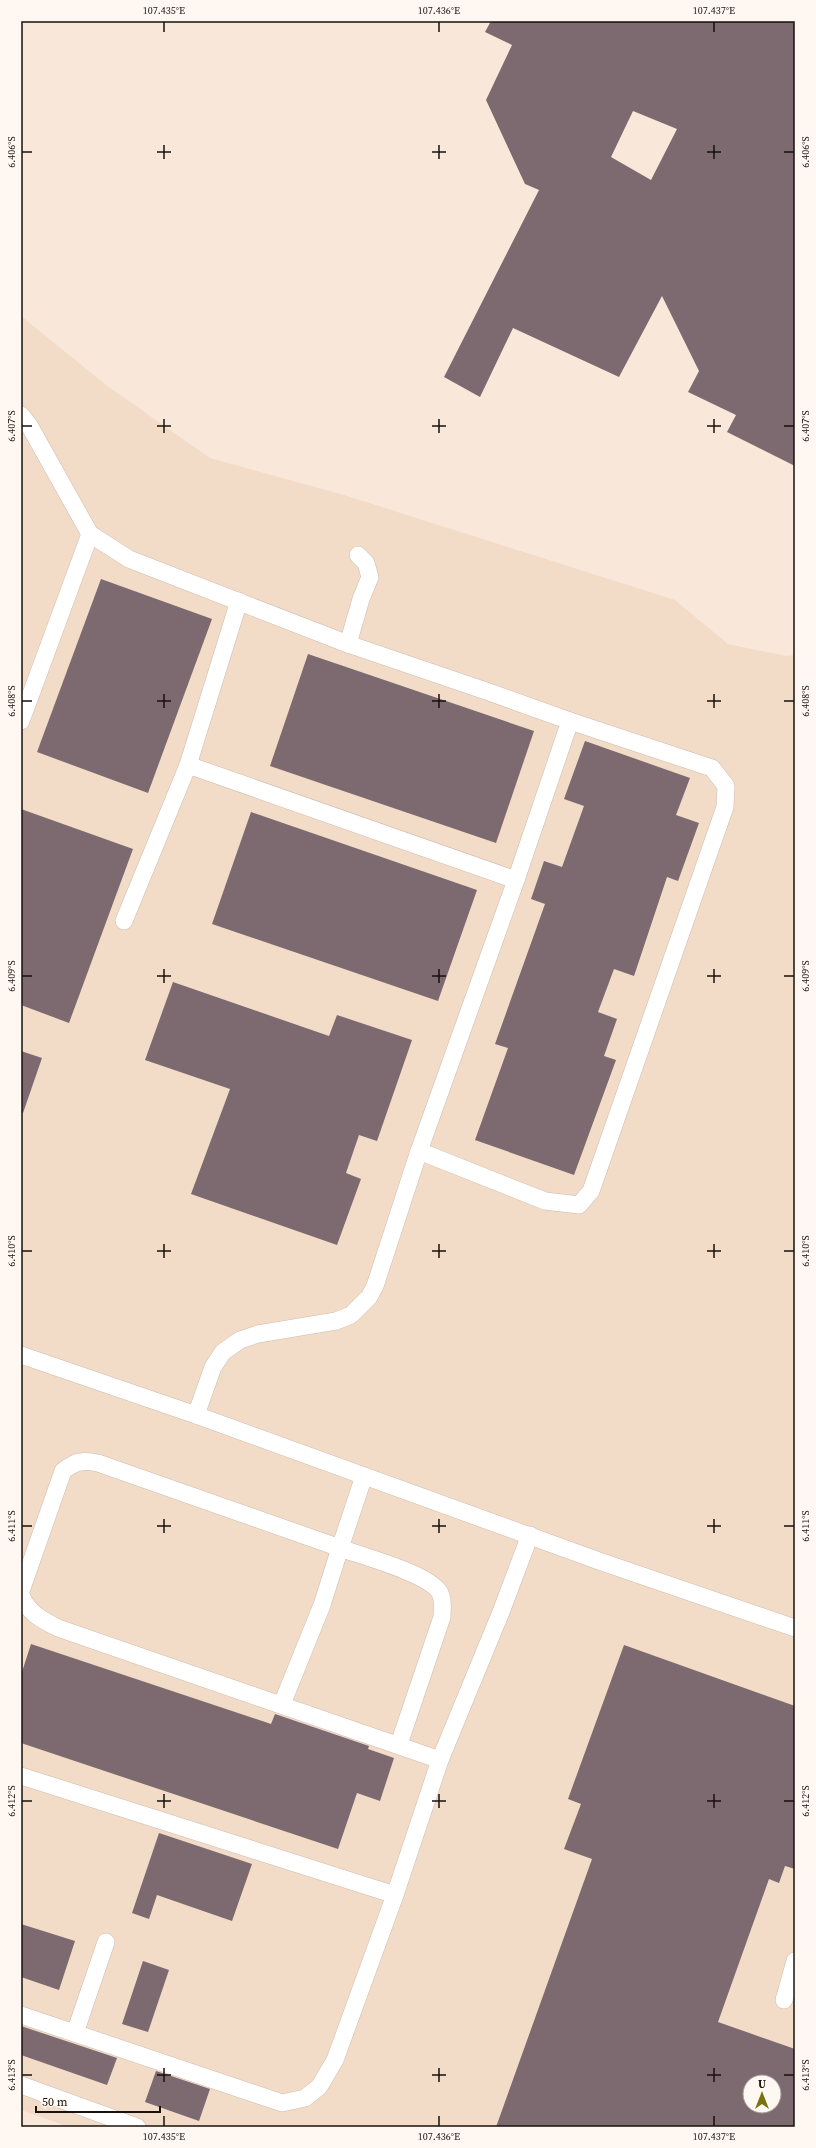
<svg xmlns="http://www.w3.org/2000/svg" width="816" height="2148" viewBox="0 0 816 2148" font-family="'Source Serif 4',serif">
	<style>
		.built { fill: #f2dbc7; fill-rule: evenodd }
		.building { fill: #7d6a70; fill-rule: evenodd }
		.lines { fill: none; stroke-linecap: round; stroke-linejoin: round }
		.minor-casing { stroke: #cebdaf; stroke-width: 18 }
		.minor { stroke: #fff; stroke-width: 17 }
		.ticks { fill: none; stroke: #17120d; stroke-width: 1.5 }
		.neatline { fill: none; stroke: #17120d; stroke-width: 1.5 }
		.ticks-label { font-size: 10px; text-anchor: middle; fill: #17120d }
	</style>
	<rect width="100%" height="100%" fill="#f9e8da"/>
	<path class="built" d="M21 316 106 385 210 458 344 495 675 600 728 644 786 656 795 655V2127H69L21 2110ZM750 2082H774V2106H750Z"/>
	<g class="building">
		<path d="M491 21H795V466L727 432 736 415 688 392 699 371 662 296 619 377 513 328 480 397 444 377 539 190 525 184 486 100 512 45 485 32ZM633 111 677 129 651 180 611 157Z"/>
		<path d="M101 579 212 619 148 793 37 752Z"/>
		<path d="M308 654 534 731 496 843 270 766Z"/>
		<path d="M585 741 690 778 676 815 699 823 678 881 667 877 634 976 614 969 598 1012 617 1019 604 1056 616 1060 574 1175 475 1140 508 1048 495 1044 545 904 531 899 544 861 562 867 584 806 564 799Z"/>
		<path d="M21 809 133 849 69 1023 21 1005Z"/>
		<path d="M251 812 477 890 438 1001 212 924Z"/>
		<path d="M173 982 329 1036 337 1015 412 1040 377 1141 359 1135 346 1173 361 1179 337 1245 191 1194 230 1089 145 1060Z"/>
		<path d="M21 1051 42 1058 23 1113 21 1112Z"/>
		<path d="M31 1644 271 1724 275 1714 369 1746 368 1749 394 1758 380 1801 357 1793 338 1849 21 1743V1675Z"/>
		<path d="M624 1645 795 1706V1869L785 1866 779 1883 769 1879 718 2022 795 2049V2127H496L592 1859 564 1849 581 1804 568 1799ZM750 2082H774V2106H750Z"/>
		<path d="M159 1833 252 1864 232 1921 157 1895 149 1919 132 1913Z"/>
		<path d="M21 1924 75 1941 59 1990 21 1977Z"/>
		<path d="M143 1961 169 1970 148 2032 122 2024Z"/>
		<path d="M21 2026 117 2058 107 2085 21 2055Z"/>
		<path d="M156 2071 210 2089 199 2121 145 2102Z"/>
	</g>
	<g class="lines">
		<defs>
			<g id="minor">
				<path d="M21 415 29 425 90 534 129 559 348 644 486 691 570 721 712 768 726 786 725 807 591 1191 579 1205 545 1201 419 1151"/>
				<path d="M348 644 361 599 370 577 366 563 358 555"/>
				<path d="M21 721 90 534"/>
				<path d="M188 765 516 880"/>
				<path d="M124 921 188 765 239 601"/>
				<path d="M21 1355 196 1415 599 1561 795 1628"/>
				<path d="M196 1415 213 1367 223 1352 240 1340 258 1334 336 1321 351 1315 369 1297 375 1286 419 1151 516 880 570 721"/>
				<path d="M21 1591 63 1471C76 1461 82 1460 98 1463L340 1548 364 1476"/>
				<path d="M21 1595C28 1613 42 1620 58 1628L440 1760"/>
				<path d="M282 1704 322 1605 340 1548C362 1556 430 1574 440 1593 444 1601 442 1609 442 1617L399 1744"/>
				<path d="M21 1776 395 1895"/>
				<path d="M784 2000 795 1961"/>
				<path d="M21 2015 282 2103 305 2098 319 2087 335 2060 395 1895 440 1760 501 1612 530 1535"/>
				<path d="M75 2033 106 1942"/>
				<path d="M21 2085 137 2127"/>
			</g>
		</defs>
		<use href="#minor" class="minor-casing"/>
		<use href="#minor" class="minor"/>
	</g>
	<path class="ticks" d="M164 22V32M439 22V32M714 22V32M164 145V159M439 145V159M714 145V159M22 152H32M157 152H171M432 152H446M707 152H721M784 152H794M164 419V433M439 419V433M714 419V433M22 426H32M157 426H171M432 426H446M707 426H721M784 426H794M164 694V708M439 694V708M714 694V708M22 701H32M157 701H171M432 701H446M707 701H721M784 701H794M164 969V983M439 969V983M714 969V983M22 976H32M157 976H171M432 976H446M707 976H721M784 976H794M164 1244V1258M439 1244V1258M714 1244V1258M22 1251H32M157 1251H171M432 1251H446M707 1251H721M784 1251H794M164 1519V1533M439 1519V1533M714 1519V1533M22 1526H32M157 1526H171M432 1526H446M707 1526H721M784 1526H794M164 1794V1808M439 1794V1808M714 1794V1808M22 1801H32M157 1801H171M432 1801H446M707 1801H721M784 1801H794M164 2068V2082M439 2068V2082M714 2068V2082M22 2075H32M157 2075H171M432 2075H446M707 2075H721M784 2075H794M164 2116V2126M439 2116V2126M714 2116V2126"/>
	<rect width="816" height="2148" fill="none" stroke="#fff8f2" stroke-width="44"/>
	<g transform="translate(762 2094)"><circle r="19" fill="#fff8f2" stroke="#a29c96"/>
	<path d="M0-3L7 15L0 10L-7 15Z" fill="#7b7111"/>
	<text y="-6" font-size="11" font-weight="bold" text-anchor="middle" fill="#17120d">U</text>
	</g>
	<path d="M36 2106v6h124v-6" fill="none" stroke="#17120d" stroke-width="2"/>
	<text x="42" y="2106" font-size="12" fill="#17120d" stroke="#fff8f2" stroke-width="3" paint-order="stroke">50 m</text>
	<rect x="22" y="22" width="772" height="2104" class="neatline"/>
	<g class="ticks-label">
		<text x="164" y="14">107.435°E</text>
		<text x="439" y="14">107.436°E</text>
		<text x="714" y="14">107.437°E</text>
		<text transform="translate(11 152) rotate(-90)" y="4">6.406°S</text>
		<text transform="translate(805 152) rotate(-90)" y="4">6.406°S</text>
		<text transform="translate(11 426) rotate(-90)" y="4">6.407°S</text>
		<text transform="translate(805 426) rotate(-90)" y="4">6.407°S</text>
		<text transform="translate(11 701) rotate(-90)" y="4">6.408°S</text>
		<text transform="translate(805 701) rotate(-90)" y="4">6.408°S</text>
		<text transform="translate(11 976) rotate(-90)" y="4">6.409°S</text>
		<text transform="translate(805 976) rotate(-90)" y="4">6.409°S</text>
		<text transform="translate(11 1251) rotate(-90)" y="4">6.410°S</text>
		<text transform="translate(805 1251) rotate(-90)" y="4">6.410°S</text>
		<text transform="translate(11 1526) rotate(-90)" y="4">6.411°S</text>
		<text transform="translate(805 1526) rotate(-90)" y="4">6.411°S</text>
		<text transform="translate(11 1801) rotate(-90)" y="4">6.412°S</text>
		<text transform="translate(805 1801) rotate(-90)" y="4">6.412°S</text>
		<text transform="translate(11 2075) rotate(-90)" y="4">6.413°S</text>
		<text transform="translate(805 2075) rotate(-90)" y="4">6.413°S</text>
		<text x="164" y="2140">107.435°E</text>
		<text x="439" y="2140">107.436°E</text>
		<text x="714" y="2140">107.437°E</text>
	</g>
</svg>
